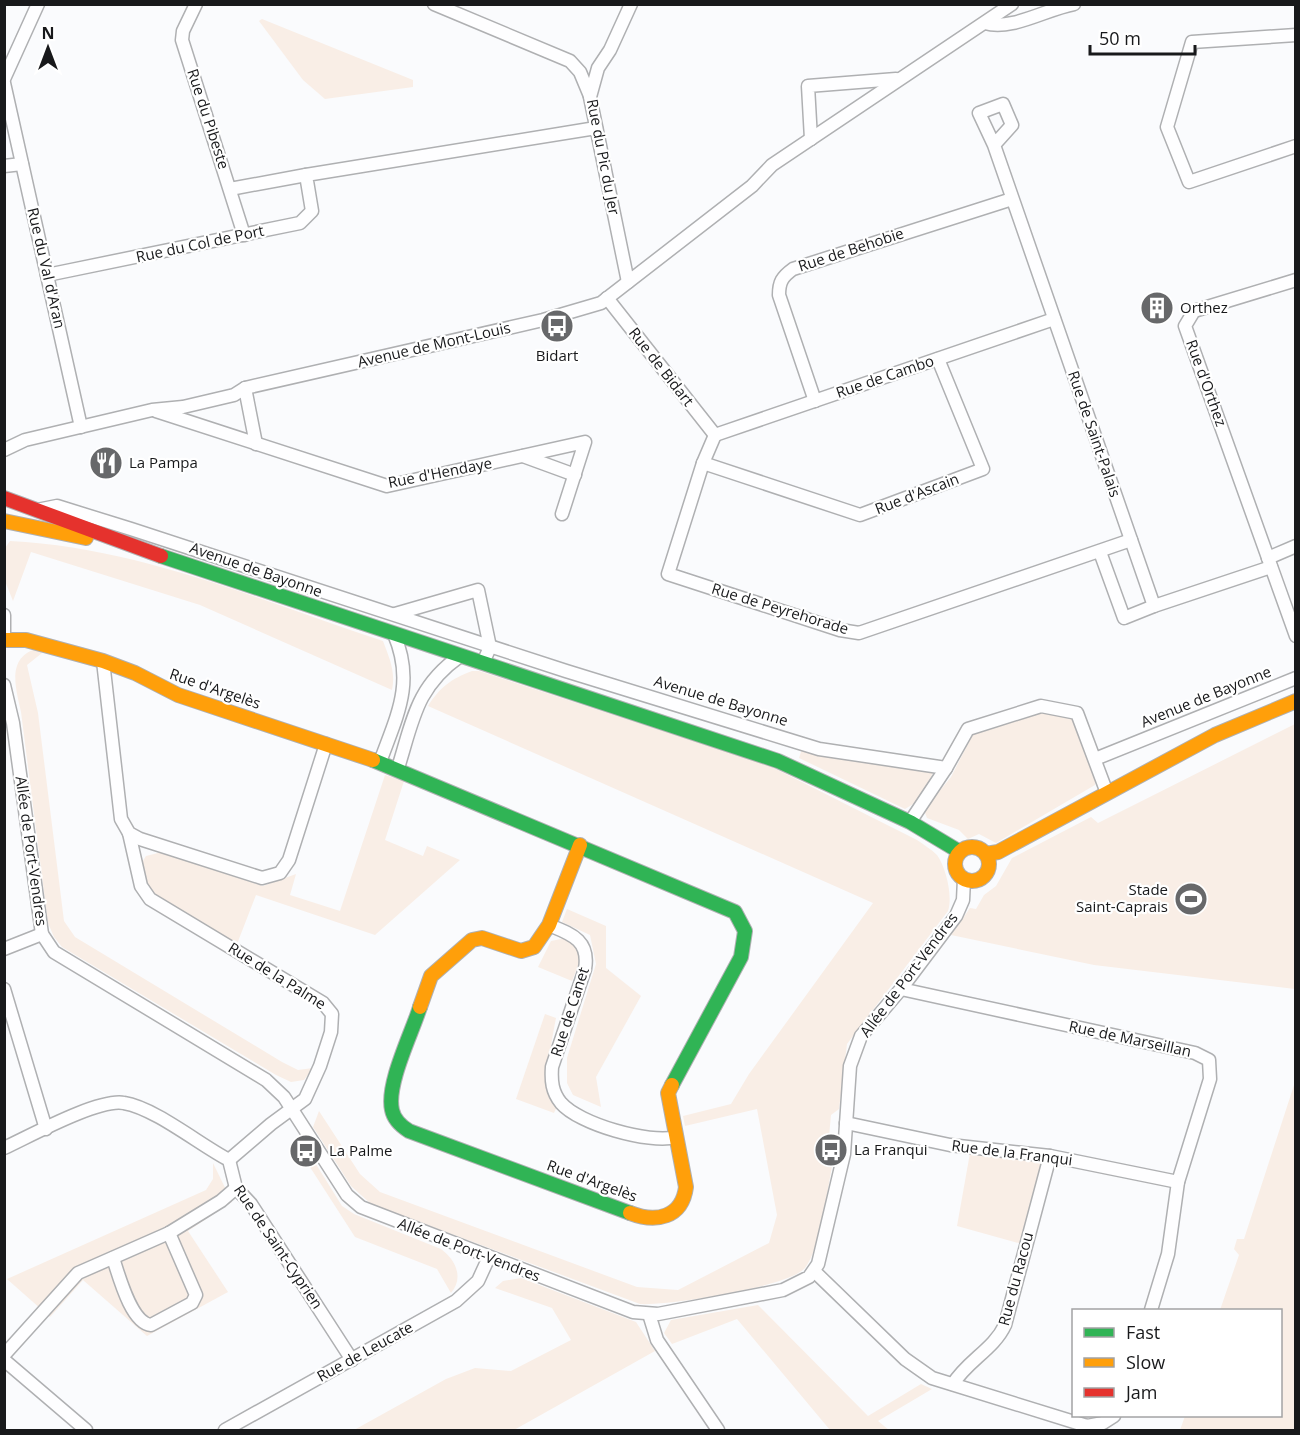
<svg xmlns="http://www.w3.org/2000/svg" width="1300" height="1435" viewBox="0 0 1300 1435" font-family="'Open Sans',sans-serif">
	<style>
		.green { fill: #f9eee6 }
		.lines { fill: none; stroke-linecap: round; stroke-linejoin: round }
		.street-casing { stroke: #afb0b2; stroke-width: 15 }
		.fast-casing { stroke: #afb0b2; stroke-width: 16 }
		.slow-casing { stroke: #afb0b2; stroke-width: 16 }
		.jam-casing { stroke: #afb0b2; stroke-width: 16 }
		.street { stroke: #fefeff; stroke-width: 12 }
		.fast { stroke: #30b455; stroke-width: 14 }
		.slow { stroke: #ff9f0a; stroke-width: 14 }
		.jam { stroke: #e5322d; stroke-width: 14 }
		.labels { text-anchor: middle; stroke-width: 4.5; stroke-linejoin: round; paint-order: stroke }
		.street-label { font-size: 15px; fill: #18191b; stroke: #fff }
		.poi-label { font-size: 15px; fill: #18191b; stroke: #fff; text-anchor: start }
	</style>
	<rect width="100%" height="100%" fill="#fafbfd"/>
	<g class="green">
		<path d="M262 19 413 80V87L325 99 303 80 259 21Z"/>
		<path d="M10 541C138 547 262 601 383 641 389 657 396 672 392 690L200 605 31 552 13 601 5 581V548Z"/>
		<path d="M36 649 42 653 27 665 38 713 64 921 75 937 282 1062 298 1070 313 1068 304 1080 291 1082 276 1075 62 947 54 937 48 923 21 712C16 689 6 658 36 649Z"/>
		<path d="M472 671H479L770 766 917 840C924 845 931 849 937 855 946 867 953 897 948 911L847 1044 839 1109 831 1115 827 1158 833 1161C828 1186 820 1250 805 1268 789 1287 667 1306 640 1304L371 1204 351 1186 313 1127 319 1111 360 1174 380 1192 637 1287 678 1290 769 1243 777 1215 757 1109 685 1126 683 1116 731 1104 749 1074 873 903 428 706C440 687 451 679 472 671Z"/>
		<path d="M1042 711 1067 715 1075 720 1095 773V785L996 843 979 834 968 839 959 830 927 818 924 810 951 777 974 732Z"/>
		<path d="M1295 724V989L1094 965 951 935 970 908 976 909 984 895 996 886 1012 858 1091 817 1098 823Z"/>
		<path d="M802 749 933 773 918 801 905 809 799 758Z"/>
		<path d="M385 775 404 781 385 840 423 856 427 846 460 860 375 935 256 895 237 944 154 895 146 888 141 864 146 856 162 852 263 886 296 874 290 895 340 911Z"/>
		<path d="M567 909 606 926V968L641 996 596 1077 601 1107 573 1095 567 1083V1058L596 964 590 935 562 922Z"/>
		<path d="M566 938 576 944 581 958 572 981 538 967 551 941Z"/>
		<path d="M545 1014 556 1018C550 1049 545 1075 557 1106L554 1113 516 1099Z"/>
		<path d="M1295 1082V1430H1180L1185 1416H1280V1310H1220L1239 1255 1234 1249 1237 1239H1244Z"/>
		<path d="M970 1153 1037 1161 1042 1164 1022 1244 957 1226Z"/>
		<path d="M314 1161 342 1206 354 1214 441 1249C456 1260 464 1278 451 1293L437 1269 355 1237 308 1164Z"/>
		<path d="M213 1163 232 1202 188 1231 228 1292 147 1336 83 1280 50 1317 7 1279 206 1190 213 1179Z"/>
		<path d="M521 1278 636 1322 655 1351 514 1430H354L446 1379 475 1368 511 1371 571 1340 552 1308 495 1288 503 1281Z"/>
		<path d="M758 1305 868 1416 921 1384 932 1389 878 1421 889 1430H830L737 1319 672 1344 664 1333 671 1320Z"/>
	</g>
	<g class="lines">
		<defs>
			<g id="street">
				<path d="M196 4 183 31 182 40 244 235"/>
				<path d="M434 4 570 61 580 72 590 96"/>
				<path d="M985 23C1012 31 1046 9 1074 4"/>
				<path d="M1296 35 1192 42 1167 127 1189 182 1296 146"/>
				<path d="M4 79 38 4"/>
				<path d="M4 83 81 427"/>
				<path d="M811 139 808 86 896 79"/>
				<path d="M994 145 979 113 1003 104 1012 125 994 145 1154 606 1271 567"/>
				<path d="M4 166 22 164"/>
				<path d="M230 189 306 175"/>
				<path d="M47 275 300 223 312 211 306 175 596 128"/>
				<path d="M1296 280 1194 311 1185 326 1296 636"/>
				<path d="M628 282 590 97 598 68 610 50 631 4"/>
				<path d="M607 298 715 435"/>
				<path d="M245 388 256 444"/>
				<path d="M815 401 779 295C779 282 782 277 793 269L1012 199"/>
				<path d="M156 411 387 486 585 442 562 514"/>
				<path d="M715 435 703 463 668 574 840 630 859 633 1131 540"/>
				<path d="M715 435 1054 319"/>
				<path d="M4 450 25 440 152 410 183 407 234 395 245 388 543 320 601 303 752 186 772 165 1012 4"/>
				<path d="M523 456 575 475"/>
				<path d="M703 463 860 515 983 469 938 359"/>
				<path d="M37 510 57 506 131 529 566 671 819 749 946 768 968 729 1041 706 1077 713 1107 793"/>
				<path d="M1100 552 1124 618 1154 606"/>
				<path d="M1268 558 1296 546"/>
				<path d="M395 614 478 590 490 647 483 663"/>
				<path d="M4 615V636"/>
				<path d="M103 661 121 819 129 833 140 839 262 878 280 873 289 860 326 744"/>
				<path d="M4 685 13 723 42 934 54 952 266 1080 284 1097 347 1195 361 1207 633 1312 658 1314 783 1290 809 1277 818 1264 844 1154 850 1066 861 1036 901 989 956 916 963 900 964 879"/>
				<path d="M1095 759 1296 678"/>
				<path d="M380 762C397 715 415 683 394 634"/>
				<path d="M398 768C413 720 416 687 460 656"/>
				<path d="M910 822 946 768"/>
				<path d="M129 833 141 886 150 899 323 1003 332 1014 331 1032 320 1066 305 1099 271 1124 229 1160"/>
				<path d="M549 925C571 934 590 940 585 969L552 1067C551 1081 552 1092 561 1103 579 1124 649 1144 676 1137"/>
				<path d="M4 949 42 934"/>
				<path d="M4 989 46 1129"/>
				<path d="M901 989 1195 1053 1209 1060 1210 1079 1178 1182 1168 1254 1151 1310"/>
				<path d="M846 1123 950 1145 1050 1156 1178 1182"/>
				<path d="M4 1148C30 1136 99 1098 124 1103 155 1108 200 1145 229 1160L236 1188 251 1204 352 1360"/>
				<path d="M113 1258C119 1276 131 1323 151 1325L192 1303 196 1295 169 1233"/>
				<path d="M814 1271 905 1359 932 1378 1087 1426 1103 1423 1114 1416"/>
				<path d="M649 1314 657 1340 718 1430"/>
				<path d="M4 1355 78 1273 169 1233 221 1201 236 1188"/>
				<path d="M4 1360 86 1430"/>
				<path d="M953 1384C967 1361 994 1349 1005 1325L1050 1156"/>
				<path d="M225 1430 456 1301 478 1281 489 1257"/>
			</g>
			<g id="fast">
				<path d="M161 556 778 761 910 822 960 852"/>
				<path d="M373 760 735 912 745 931 741 957 672 1085"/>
				<path d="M420 1007C412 1033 386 1084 392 1110 394 1120 401 1126 409 1131L630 1213"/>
			</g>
			<g id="slow">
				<path d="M4 521 86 538"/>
				<path d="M4 640H26L103 661 135 673 178 695 373 760"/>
				<circle cx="972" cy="864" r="17"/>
				<path d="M986 854 998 852 1215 735 1296 701"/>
				<path d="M420 1007 431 976 472 940 482 938 521 951 534 947 549 925 580 845"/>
				<path d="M630 1213C656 1223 682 1218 686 1187L668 1093 672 1085"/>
			</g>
			<path id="jam" d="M4 498 161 556"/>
		</defs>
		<use href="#street" class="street-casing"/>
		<use href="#fast" class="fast-casing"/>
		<use href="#slow" class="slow-casing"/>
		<use href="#jam" class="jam-casing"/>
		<use href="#street" class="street"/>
		<use href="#fast" class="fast"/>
		<use href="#slow" class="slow"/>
		<use href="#jam" class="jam"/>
	</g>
	<defs>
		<symbol id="building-disc" viewBox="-11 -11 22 22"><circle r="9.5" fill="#67686a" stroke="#fff"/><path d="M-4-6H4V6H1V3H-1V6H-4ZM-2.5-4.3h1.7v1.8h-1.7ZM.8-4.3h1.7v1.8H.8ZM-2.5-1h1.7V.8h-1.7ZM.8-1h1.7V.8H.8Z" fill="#fff"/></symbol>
		<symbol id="bus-disc" viewBox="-11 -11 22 22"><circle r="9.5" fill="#67686a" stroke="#fff"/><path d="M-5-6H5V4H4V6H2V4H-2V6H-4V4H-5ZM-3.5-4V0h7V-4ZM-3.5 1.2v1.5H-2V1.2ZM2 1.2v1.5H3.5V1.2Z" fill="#fff"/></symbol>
		<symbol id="restaurant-disc" viewBox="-11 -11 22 22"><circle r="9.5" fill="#67686a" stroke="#fff"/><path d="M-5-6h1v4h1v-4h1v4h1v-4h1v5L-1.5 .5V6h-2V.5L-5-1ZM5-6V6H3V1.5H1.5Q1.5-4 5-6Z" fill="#fff"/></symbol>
		<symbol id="stadium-disc" viewBox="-11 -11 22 22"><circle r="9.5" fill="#67686a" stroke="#fff"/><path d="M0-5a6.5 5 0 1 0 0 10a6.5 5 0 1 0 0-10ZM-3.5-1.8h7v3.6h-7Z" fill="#fff"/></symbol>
	</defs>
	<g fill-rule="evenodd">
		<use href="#building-disc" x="1138" y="289" width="38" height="38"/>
		<use href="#bus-disc" x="538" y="307" width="38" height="38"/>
		<use href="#restaurant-disc" x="87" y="444" width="38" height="38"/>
		<use href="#stadium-disc" x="1172" y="880" width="38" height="38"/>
		<use href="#bus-disc" x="812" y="1131" width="38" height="38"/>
		<use href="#bus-disc" x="287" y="1132" width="38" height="38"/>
	</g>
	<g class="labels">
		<g class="street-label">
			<text transform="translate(208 119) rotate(72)" y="5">Rue du Pibeste</text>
			<text transform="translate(603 157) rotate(79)" y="5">Rue du Pic du Jer</text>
			<text transform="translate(200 244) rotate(-12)" y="5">Rue du Col de Port</text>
			<text transform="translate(851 250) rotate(-18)" y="5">Rue de Behobie</text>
			<text transform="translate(46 268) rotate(77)" y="5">Rue du Val d'Aran</text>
			<text transform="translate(434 345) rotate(-13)" y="5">Avenue de Mont-Louis</text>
			<text transform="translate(661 367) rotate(52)" y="5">Rue de Bidart</text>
			<text transform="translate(885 377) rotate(-19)" y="5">Rue de Cambo</text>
			<text transform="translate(1206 383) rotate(70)" y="5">Rue d'Orthez</text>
			<text transform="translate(1094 434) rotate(71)" y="5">Rue de Saint-Palais</text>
			<text transform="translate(440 473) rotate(-11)" y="5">Rue d'Hendaye</text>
			<text transform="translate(917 494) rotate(-21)" y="5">Rue d'Ascain</text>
			<text transform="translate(256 570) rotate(19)" y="5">Avenue de Bayonne</text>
			<text transform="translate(780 609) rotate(17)" y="5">Rue de Peyrehorade</text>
			<text transform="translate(215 689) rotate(19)" y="5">Rue d'Argelès</text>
			<text transform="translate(1206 697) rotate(-22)" y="5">Avenue de Bayonne</text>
			<text transform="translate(721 701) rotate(17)" y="5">Avenue de Bayonne</text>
			<text transform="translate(31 851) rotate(82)" y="5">Allée de Port-Vendres</text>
			<text transform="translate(909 975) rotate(-53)" y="5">Allée de Port-Vendres</text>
			<text transform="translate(277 976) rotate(32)" y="5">Rue de la Palme</text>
			<text transform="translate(570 1012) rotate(-72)" y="5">Rue de Canet</text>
			<text transform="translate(1130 1039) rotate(12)" y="5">Rue de Marseillan</text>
			<text transform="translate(1012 1153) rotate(7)" y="5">Rue de la Franqui</text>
			<text transform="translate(592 1181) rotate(20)" y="5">Rue d'Argelès</text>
			<text transform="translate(278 1247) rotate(56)" y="5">Rue de Saint-Cyprien</text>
			<text transform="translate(469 1250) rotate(21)" y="5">Allée de Port-Vendres</text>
			<text transform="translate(1016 1279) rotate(-75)" y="5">Rue du Racou</text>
			<text transform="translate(365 1352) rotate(-29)" y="5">Rue de Leucate</text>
		</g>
		<g class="poi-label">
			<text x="1180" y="313">Orthez</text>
			<text x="557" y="361" text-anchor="middle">Bidart</text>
			<text x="129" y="468">La Pampa</text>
			<text x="1168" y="895" text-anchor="end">Stade<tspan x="1168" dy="17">Saint-Caprais</tspan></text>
			<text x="854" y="1155">La Franqui</text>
			<text x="329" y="1156">La Palme</text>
		</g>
	</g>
	<rect width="1300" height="1435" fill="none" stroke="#18191b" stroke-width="12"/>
	<rect x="1072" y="1309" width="210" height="108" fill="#ffffff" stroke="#a3a3a4" stroke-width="1.5"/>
	<rect x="1084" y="1328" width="30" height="9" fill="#30b455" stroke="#a3a3a4" stroke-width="1.5"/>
	<text x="1126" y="1339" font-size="18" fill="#18191b">Fast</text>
	<rect x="1084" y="1358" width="30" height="9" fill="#ff9f0a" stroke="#a3a3a4" stroke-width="1.5"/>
	<text x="1126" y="1369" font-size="18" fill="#18191b">Slow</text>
	<rect x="1084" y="1388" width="30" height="9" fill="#e5322d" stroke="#a3a3a4" stroke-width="1.5"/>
	<text x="1126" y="1399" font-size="18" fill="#18191b">Jam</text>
	<g transform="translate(48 48)" stroke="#ffffff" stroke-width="4.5" paint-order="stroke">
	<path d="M0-4.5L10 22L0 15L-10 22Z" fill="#18191b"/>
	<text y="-9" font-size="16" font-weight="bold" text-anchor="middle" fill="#18191b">N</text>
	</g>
	<path d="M1090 45v9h105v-9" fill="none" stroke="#18191b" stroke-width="3"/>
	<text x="1099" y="45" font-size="18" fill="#18191b" stroke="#ffffff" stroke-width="4.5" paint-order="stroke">50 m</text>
</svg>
